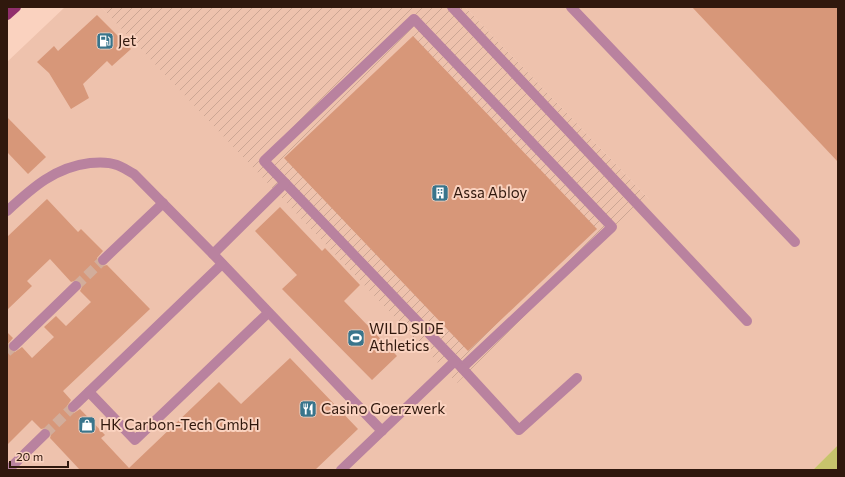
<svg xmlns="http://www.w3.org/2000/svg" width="845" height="477" viewBox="0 0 845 477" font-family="Commissioner,sans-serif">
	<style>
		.built { fill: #eec2ad }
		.industrial { fill: url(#industrial-furrows) }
		.grass { fill: #c7c36c }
		.building { fill: #d79779 }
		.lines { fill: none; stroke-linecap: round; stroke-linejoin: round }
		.minor-tunnel { stroke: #d2ad9b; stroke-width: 10; stroke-dasharray: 10 5; stroke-linecap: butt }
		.minor { stroke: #b9829f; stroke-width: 10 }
		.major { stroke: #912f6c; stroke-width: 10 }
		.labels { text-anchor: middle; stroke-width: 4; stroke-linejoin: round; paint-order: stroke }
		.poi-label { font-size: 15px; fill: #30180d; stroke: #fad2bf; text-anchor: start }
	</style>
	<defs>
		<pattern id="industrial-furrows" width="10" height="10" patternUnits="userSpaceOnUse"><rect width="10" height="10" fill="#eec2ad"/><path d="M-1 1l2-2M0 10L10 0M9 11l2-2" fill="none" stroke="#cca694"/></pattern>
	</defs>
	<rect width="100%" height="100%" fill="#fad2bf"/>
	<path class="built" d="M65 7H101L150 58 649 199 465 7H838V445L813 470H7V62Z"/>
	<path class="industrial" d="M101 7H465L649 199 457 383Z"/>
	<path class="grass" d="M838 445V470H813Z"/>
	<g class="building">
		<path d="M692 7H838V162Z"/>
		<path d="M97 15 131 49 112 66 107 61 83 84 89 98 71 109 49 73 37 62 54 46 58 51Z"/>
		<path d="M413 36 597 229 468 351 284 158Z"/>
		<path d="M7 117 46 157 28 174 7 152Z"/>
		<path d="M47 199 78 232 81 229 103 251 97 258 98 264 102 266 107 265 150 309 63 391 71 400 67 406 68 411 74 413 80 409 105 435 101 438 129 468 219 382 241 404 290 358 358 429 315 470H80L50 438 51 435 50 430 46 428 41 429 32 420 7 445V332L13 338 8 344 9 350 15 352 22 347 32 358 54 337 44 327 56 316 66 326 91 302 80 291 82 287 81 282 77 280 71 282 50 259 27 281 32 286 7 310V237Z"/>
		<path d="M280 207 322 251 325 248 360 285 344 301 397 356 372 380 282 289 297 275 255 231Z"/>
	</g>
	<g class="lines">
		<g class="minor-tunnel">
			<path d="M76 286 103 260"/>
			<path d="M7 352 14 346"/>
			<path d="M45 434 73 407"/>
		</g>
		<g class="minor">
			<path d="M452 7 747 321"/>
			<path d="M571 7 795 242"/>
			<path d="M414 19 612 227 462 368 264 161Z"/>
			<path d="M7 211C32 188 55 167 90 163 99 162 109 162 117 165 123 167 128 171 134 174L213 254 382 431"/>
			<path d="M213 254 285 183"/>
			<path d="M103 260 163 203"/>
			<path d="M14 346 76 286"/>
			<path d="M462 368 519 430 577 378"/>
			<path d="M89 392 135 440 268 313"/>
			<path d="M73 407 222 264"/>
			<path d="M8 470 45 434"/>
			<path d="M341 470 455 361"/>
		</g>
		<path class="major" d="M7 15 16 7"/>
	</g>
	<defs>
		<symbol id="fuel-square" viewBox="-11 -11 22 22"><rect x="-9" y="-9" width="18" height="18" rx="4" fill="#39758c" stroke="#fad2bf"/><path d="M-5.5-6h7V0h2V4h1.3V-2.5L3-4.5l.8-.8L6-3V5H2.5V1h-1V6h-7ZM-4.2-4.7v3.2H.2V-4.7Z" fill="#fff"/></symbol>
		<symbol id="building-square" viewBox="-11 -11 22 22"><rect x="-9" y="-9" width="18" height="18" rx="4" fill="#39758c" stroke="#fad2bf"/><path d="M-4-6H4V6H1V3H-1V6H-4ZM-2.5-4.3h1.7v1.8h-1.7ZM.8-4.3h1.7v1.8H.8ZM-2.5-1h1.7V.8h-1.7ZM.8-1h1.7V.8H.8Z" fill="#fff"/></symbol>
		<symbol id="stadium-square" viewBox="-11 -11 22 22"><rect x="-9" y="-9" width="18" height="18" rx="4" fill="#39758c" stroke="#fad2bf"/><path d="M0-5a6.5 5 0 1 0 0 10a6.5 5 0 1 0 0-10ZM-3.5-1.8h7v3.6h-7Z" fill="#fff"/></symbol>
		<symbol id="restaurant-square" viewBox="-11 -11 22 22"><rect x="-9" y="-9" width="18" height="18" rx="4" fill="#39758c" stroke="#fad2bf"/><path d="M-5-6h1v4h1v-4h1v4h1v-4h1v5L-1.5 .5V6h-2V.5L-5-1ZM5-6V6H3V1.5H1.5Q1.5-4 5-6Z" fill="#fff"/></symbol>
		<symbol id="shop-square" viewBox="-11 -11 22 22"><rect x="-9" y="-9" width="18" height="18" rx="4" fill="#39758c" stroke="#fad2bf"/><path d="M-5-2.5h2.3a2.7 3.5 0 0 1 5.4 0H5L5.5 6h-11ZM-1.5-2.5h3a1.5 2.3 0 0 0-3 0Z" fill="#fff"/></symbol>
	</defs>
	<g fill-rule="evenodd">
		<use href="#fuel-square" x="95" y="31" width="20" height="20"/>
		<use href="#building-square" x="430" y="183" width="20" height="20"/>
		<use href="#stadium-square" x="346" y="328" width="20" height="20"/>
		<use href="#restaurant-square" x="298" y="399" width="20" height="20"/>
		<use href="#shop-square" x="77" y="415" width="20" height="20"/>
	</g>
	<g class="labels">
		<g class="poi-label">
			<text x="118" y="46">Jet</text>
			<text x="453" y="198">Assa Abloy</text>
			<text x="369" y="334">WILD SIDE<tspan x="369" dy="17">Athletics</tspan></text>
			<text x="321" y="414">Casino Goerzwerk</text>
			<text x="100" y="430">HK Carbon-Tech GmbH</text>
		</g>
	</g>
	<rect width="845" height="477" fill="none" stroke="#30180d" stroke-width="16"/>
	<path d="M10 461v6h58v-6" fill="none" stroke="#30180d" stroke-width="2"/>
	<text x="16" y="461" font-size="12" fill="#30180d" stroke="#fad2bf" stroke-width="3" paint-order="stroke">20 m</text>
</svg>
